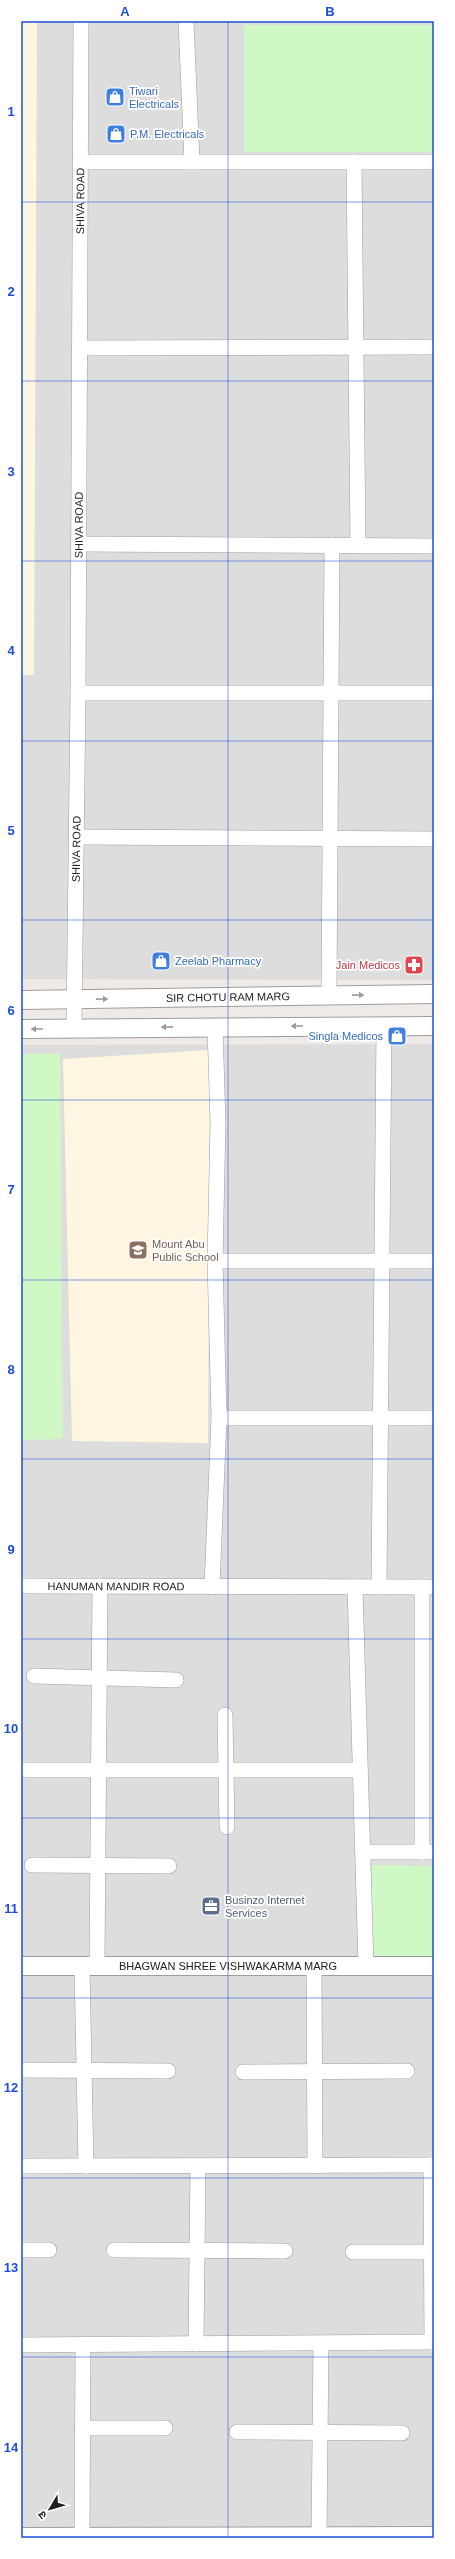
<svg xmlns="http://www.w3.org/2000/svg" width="455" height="2559" viewBox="0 0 455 2559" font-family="Helvetica,'Noto Sans Devanagari',sans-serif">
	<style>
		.residential { fill: #dedddd }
		.education { fill: #fef6e1 }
		.park { fill: #cff8c5 }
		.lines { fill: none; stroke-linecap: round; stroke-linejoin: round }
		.minor-casing { stroke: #9d9d9d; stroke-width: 16 }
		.tertiary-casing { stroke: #9d9d9d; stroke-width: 20 }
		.minor { stroke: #fff; stroke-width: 15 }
		.tertiary { stroke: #fff; stroke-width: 18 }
		.oneway { fill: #9b9b9b }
		.grid { fill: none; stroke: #1d4ed8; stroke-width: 1; stroke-opacity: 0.55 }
		.labels { text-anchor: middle; stroke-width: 3.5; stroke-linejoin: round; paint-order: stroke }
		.shop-label { font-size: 11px; fill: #366cbe; stroke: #fff; text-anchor: start }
		.street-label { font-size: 11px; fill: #202020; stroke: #fff }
		.health-label { font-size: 11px; fill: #be3a42; stroke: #fff; text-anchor: end }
		.education-label { font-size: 11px; fill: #785e54; stroke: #fff; text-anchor: start }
		.service-label { font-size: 11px; fill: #4e5e75; stroke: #fff; text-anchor: start }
		.neatline { fill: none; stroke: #1d4ed8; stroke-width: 1.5 }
		.grid-label { font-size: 13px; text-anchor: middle; font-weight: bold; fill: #1d4ed8 }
	</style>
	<rect width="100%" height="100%" fill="#f0eae7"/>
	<g class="residential">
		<path d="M21 21H434V980L21 979Z"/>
		<path d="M434 1044V2538H21V1045Z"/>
	</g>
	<g class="education">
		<path d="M21 21H37L34 675H21Z"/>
		<path d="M210 1050 208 1443 72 1441 63 1059Z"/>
	</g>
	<g class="park">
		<rect x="244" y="25" width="190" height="127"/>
		<path d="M21 1054H60L63 1439 21 1440Z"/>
		<path d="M372 1865 434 1866V1961H372Z"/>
	</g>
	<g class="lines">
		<defs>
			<g id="minor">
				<path d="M186 21 192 162"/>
				<path d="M80 162H434"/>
				<path d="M354 162 358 545"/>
				<path d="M79 348 434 347"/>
				<path d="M78 544 434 546"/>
				<path d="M78 693H434"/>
				<path d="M77 837 434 839"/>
				<path d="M329 995 332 545"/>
				<path id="s1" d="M74 1029 78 693 81 21"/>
				<path d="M215 1261H434"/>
				<path d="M219 1418H434"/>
				<path id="s2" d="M21 1586 434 1587"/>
				<path d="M212 1587 219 1418 215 1261 218 1123 215 1027"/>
				<path d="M355 1587 366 1966"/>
				<path d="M379 1587 384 1026"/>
				<path d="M422 1587V1852"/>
				<path d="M34 1676 176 1680"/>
				<path d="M225 1715 227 1827"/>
				<path d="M21 1770H360"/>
				<path d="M363 1852H434"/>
				<path d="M32 1865 169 1866"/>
				<path d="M82 1966 86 2166"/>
				<path d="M97 1966 100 1586"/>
				<path d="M314 1966 315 2166"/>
				<path d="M21 2070 168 2071"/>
				<path d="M243 2072 407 2071"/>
				<path d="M431 2165 432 2342"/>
				<path d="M21 2166 434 2165"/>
				<path d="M21 2250H49"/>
				<path d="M114 2250 285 2251"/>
				<path d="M353 2252H432"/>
				<path d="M196 2344 198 2166"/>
				<path d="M21 2345 434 2342"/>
				<path d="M82 2428H165"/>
				<path d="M237 2432 402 2433"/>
				<path d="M82 2536 83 2345"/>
				<path d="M319 2536 321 2344"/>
			</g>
			<g id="tertiary">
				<path id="s3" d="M21 1000 434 994"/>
				<path d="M21 1029 434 1026"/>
				<path id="s4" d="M21 1966H434"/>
				<path d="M21 2537 434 2536"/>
			</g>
		</defs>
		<use href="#minor" class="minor-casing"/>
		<use href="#tertiary" class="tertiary-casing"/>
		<use href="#minor" class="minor"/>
		<use href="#tertiary" class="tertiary"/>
	</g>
	<defs><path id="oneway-solid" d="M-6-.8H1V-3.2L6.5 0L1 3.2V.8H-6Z"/></defs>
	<g class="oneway">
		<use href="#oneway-solid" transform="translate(358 995) rotate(-1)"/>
		<use href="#oneway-solid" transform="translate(102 999) rotate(-1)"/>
		<use href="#oneway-solid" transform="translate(297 1026) rotate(180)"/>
		<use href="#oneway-solid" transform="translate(167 1027) rotate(179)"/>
		<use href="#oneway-solid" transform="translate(37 1029) rotate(180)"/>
	</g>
	<path class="grid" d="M228 21V2538M21 202H434M21 381H434M21 561H434M21 741H434M21 920H434M21 1100H434M21 1280H434M21 1459H434M21 1639H434M21 1818H434M21 1998H434M21 2178H434M21 2357H434"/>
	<defs>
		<symbol id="shop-square" viewBox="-11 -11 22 22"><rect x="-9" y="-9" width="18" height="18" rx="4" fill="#3f7fe0" stroke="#fff"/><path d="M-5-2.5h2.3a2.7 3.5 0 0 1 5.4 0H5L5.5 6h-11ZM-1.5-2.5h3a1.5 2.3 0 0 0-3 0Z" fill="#fff"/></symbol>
		<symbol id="pharmacy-square" viewBox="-11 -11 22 22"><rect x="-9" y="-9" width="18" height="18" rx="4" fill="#e0444e" stroke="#fff"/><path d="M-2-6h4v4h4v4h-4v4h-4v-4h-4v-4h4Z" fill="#fff"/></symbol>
		<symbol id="school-square" viewBox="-11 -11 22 22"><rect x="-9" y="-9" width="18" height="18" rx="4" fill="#8d6e63" stroke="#fff"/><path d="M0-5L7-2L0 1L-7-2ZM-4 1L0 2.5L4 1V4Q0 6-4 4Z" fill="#fff"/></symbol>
		<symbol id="office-square" viewBox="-11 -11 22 22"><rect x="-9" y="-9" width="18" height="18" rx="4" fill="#5c6f8a" stroke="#fff"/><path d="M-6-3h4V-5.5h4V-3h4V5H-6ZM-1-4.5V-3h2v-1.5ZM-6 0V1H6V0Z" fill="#fff"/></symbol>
	</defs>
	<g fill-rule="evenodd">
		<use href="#shop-square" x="104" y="86" width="22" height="22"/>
		<use href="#shop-square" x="105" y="123" width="22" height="22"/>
		<use href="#shop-square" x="150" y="950" width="22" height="22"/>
		<use href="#pharmacy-square" x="403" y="954" width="22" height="22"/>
		<use href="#shop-square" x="386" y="1025" width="22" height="22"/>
		<use href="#school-square" x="127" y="1239" width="22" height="22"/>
		<use href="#office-square" x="200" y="1895" width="22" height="22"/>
	</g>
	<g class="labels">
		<g class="shop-label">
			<text x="129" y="95">Tiwari<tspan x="129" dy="13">Electricals</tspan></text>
			<text x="130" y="138">P.M. Electricals</text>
			<text x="175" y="965">Zeelab Pharmacy</text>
			<text x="383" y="1040" text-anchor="end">Singla Medicos</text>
		</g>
		<g class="street-label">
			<text dy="4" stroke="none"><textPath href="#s1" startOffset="828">SHIVA ROAD</textPath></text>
			<text dy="4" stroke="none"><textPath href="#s1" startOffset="504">SHIVA ROAD</textPath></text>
			<text dy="4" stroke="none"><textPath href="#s1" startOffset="180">SHIVA ROAD</textPath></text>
			<text dy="4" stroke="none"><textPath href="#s3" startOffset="207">SIR CHOTU RAM MARG</textPath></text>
			<text dy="4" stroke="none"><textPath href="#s2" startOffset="95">HANUMAN MANDIR ROAD</textPath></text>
			<text dy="4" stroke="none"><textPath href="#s4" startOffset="207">BHAGWAN SHREE VISHWAKARMA MARG</textPath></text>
		</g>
		<g class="health-label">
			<text x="400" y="969">Jain Medicos</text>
		</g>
		<g class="education-label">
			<text x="152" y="1248">Mount Abu<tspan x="152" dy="13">Public School</tspan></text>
		</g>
		<g class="service-label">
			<text x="225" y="1904">Businzo Internet<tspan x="225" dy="13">Services</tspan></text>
		</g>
	</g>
	<rect width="455" height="2559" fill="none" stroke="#ffffff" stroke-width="44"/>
	<g transform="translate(50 2509) rotate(232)" stroke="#ffffff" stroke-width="3" paint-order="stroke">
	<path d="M0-3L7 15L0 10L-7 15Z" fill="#202020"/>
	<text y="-6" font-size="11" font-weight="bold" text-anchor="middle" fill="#202020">उ</text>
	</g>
	<rect x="22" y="22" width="411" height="2515" class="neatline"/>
	<g class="grid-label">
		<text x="125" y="16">A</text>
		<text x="330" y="16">B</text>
		<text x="11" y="116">1</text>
		<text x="11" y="296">2</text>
		<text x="11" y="476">3</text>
		<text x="11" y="655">4</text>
		<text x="11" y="835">5</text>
		<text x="11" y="1015">6</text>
		<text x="11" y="1194">7</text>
		<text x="11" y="1374">8</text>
		<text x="11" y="1554">9</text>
		<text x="11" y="1733">10</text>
		<text x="11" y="1913">11</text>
		<text x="11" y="2092">12</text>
		<text x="11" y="2272">13</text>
		<text x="11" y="2452">14</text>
	</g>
</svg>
